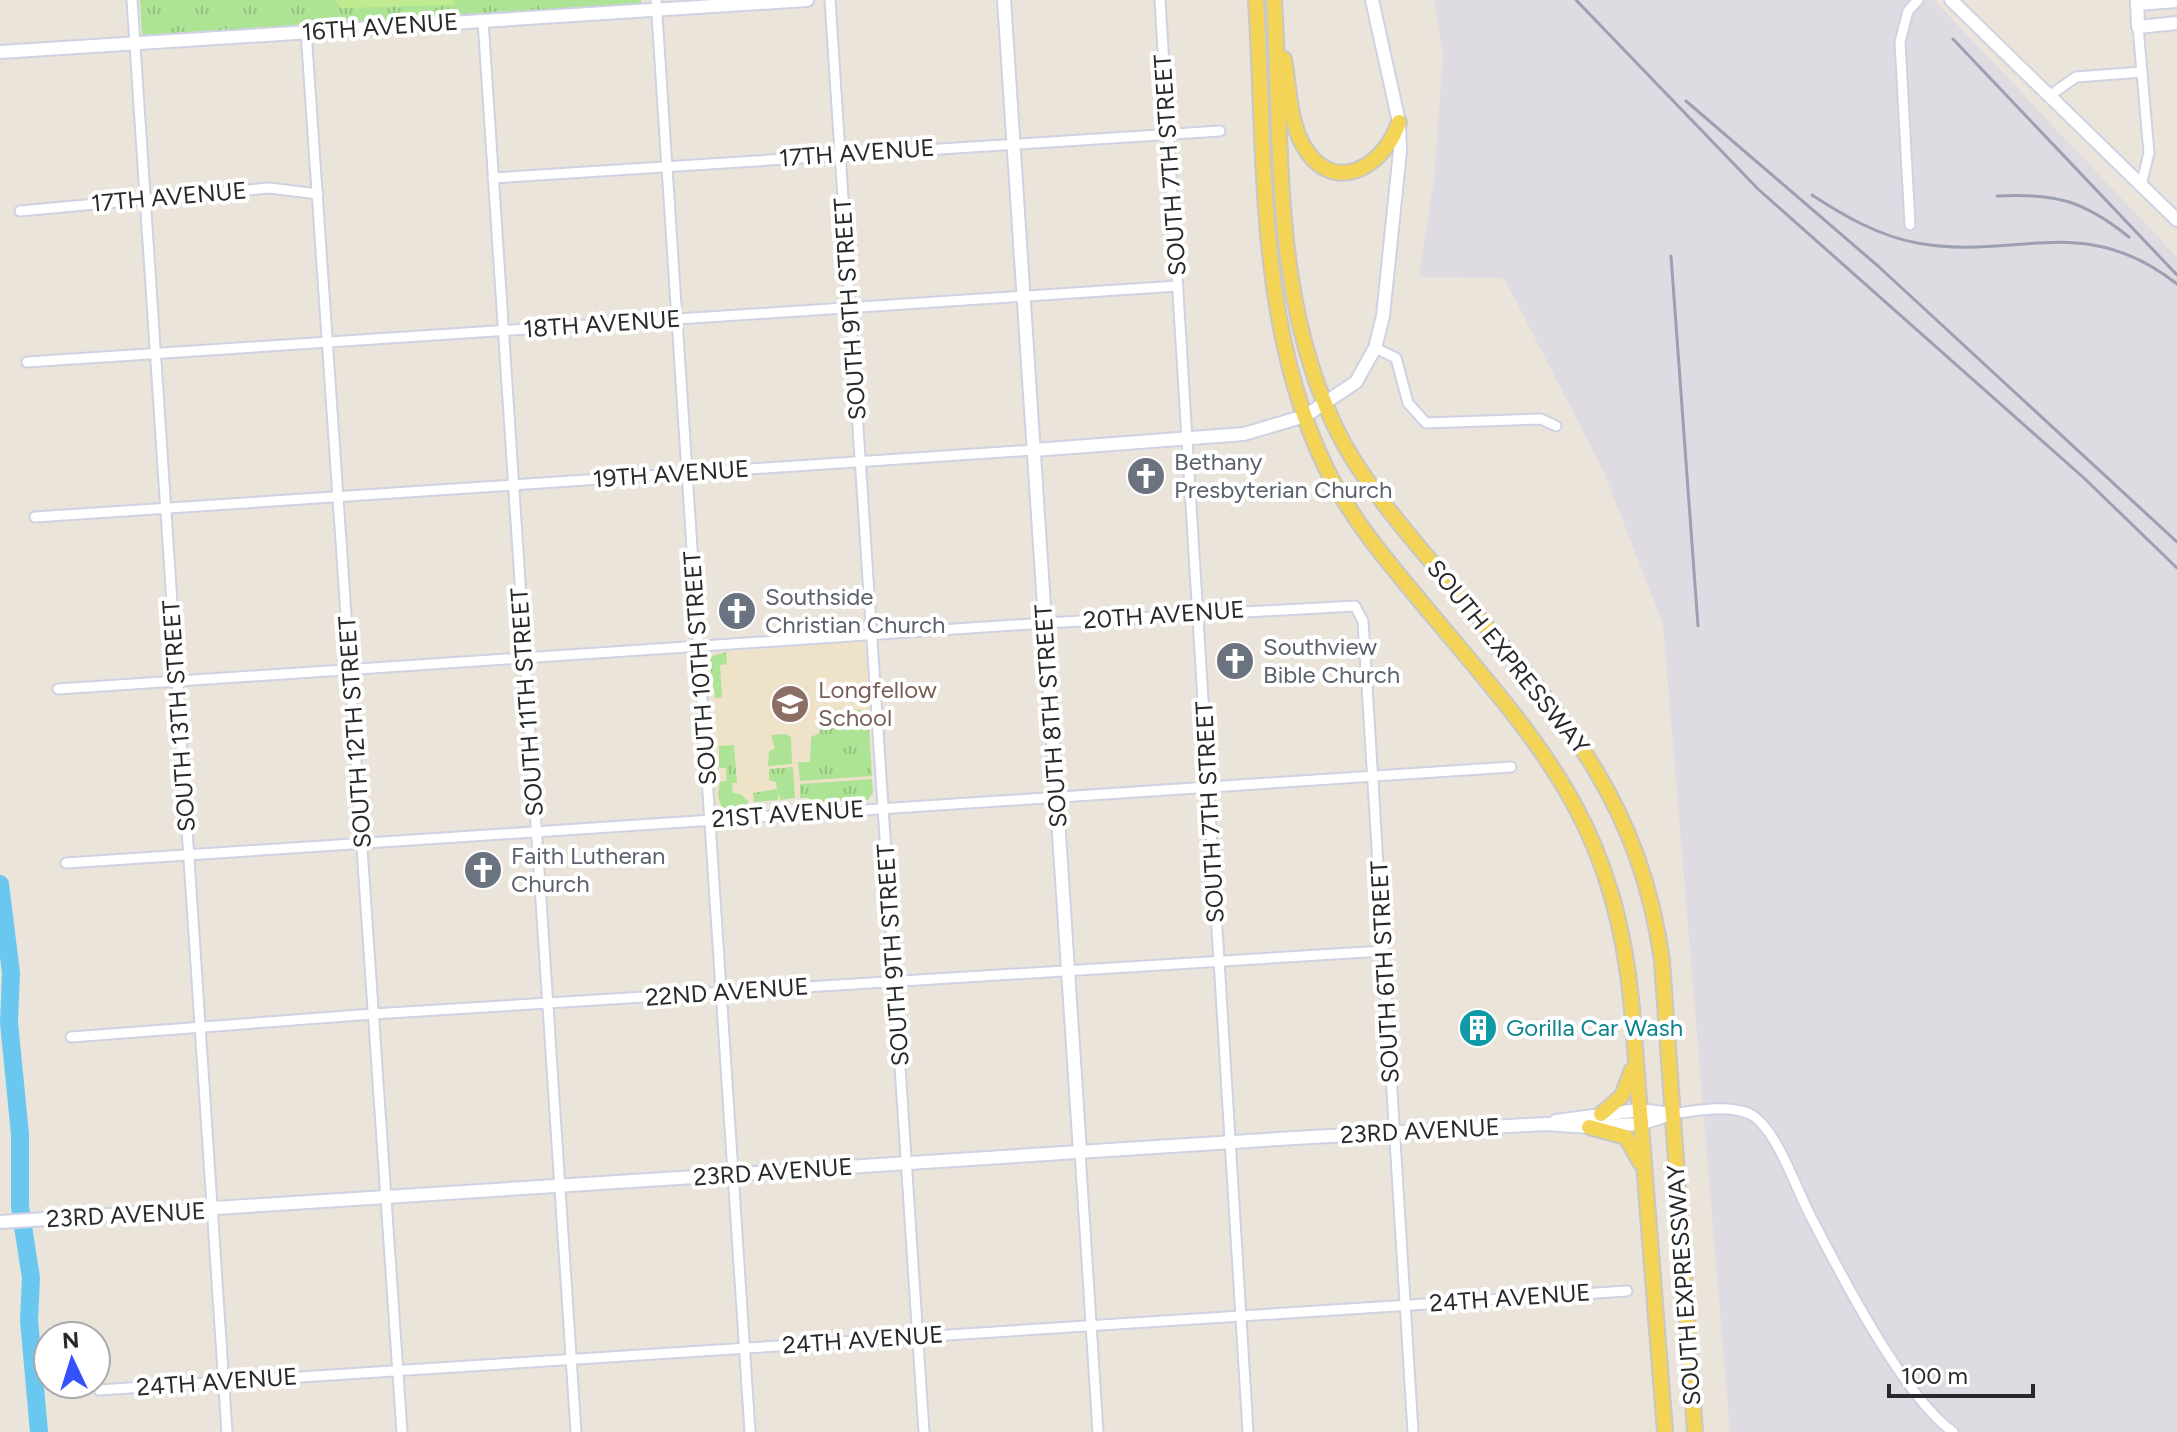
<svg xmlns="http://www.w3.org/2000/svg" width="2177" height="1432" viewBox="0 0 2177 1432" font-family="Figtree,sans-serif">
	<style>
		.industrial { fill: #dedbe3 }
		.education { fill: #eee3c8 }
		.grass { fill: url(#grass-tufts) }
		.pitch { fill: #c1eb90 }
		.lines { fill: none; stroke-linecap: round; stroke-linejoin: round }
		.river { stroke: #6ac8f0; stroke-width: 18 }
		.street-casing { stroke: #cfd2e2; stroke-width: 13 }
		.secondary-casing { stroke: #cfd2e2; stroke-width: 16 }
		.primary-casing { stroke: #c7c7c7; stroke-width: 18 }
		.street { stroke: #fff; stroke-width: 9 }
		.secondary { stroke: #fff; stroke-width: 12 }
		.primary { stroke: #f3d457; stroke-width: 14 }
		.rail { stroke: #9d9fb3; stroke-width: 3 }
		.labels { text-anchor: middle; stroke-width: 8; stroke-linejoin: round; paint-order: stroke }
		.street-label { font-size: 24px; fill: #292929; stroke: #fff }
		.worship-label { font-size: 24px; fill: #5b616d; stroke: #fff; text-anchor: start }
		.education-label { font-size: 24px; fill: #785e54; stroke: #fff; text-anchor: start }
		.culture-label { font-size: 24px; fill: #0d838f; stroke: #fff; text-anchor: start }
	</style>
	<defs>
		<pattern id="grass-tufts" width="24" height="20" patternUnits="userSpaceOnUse" patternTransform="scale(2)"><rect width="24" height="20" fill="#ade395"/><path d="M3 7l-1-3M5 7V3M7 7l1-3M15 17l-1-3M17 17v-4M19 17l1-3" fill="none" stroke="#95c380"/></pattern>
	</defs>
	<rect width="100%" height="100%" fill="#ebe4da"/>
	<path class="industrial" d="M1434 0H1934L2177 257V1432H1730L1663 624 1603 470 1504 278 1419 277 1434 179 1443 55Z"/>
	<path class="education" d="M860 641 866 646 873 793 868 800 815 803 808 798H800L749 802 742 809 722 810 715 804 714 787 718 782 711 681 706 677 707 654Z"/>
	<g class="grass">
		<path d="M140 0H641L642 10 493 20 483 13 142 35Z"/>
		<path d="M726 652 727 664 720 665 722 697 715 698 709 657Z"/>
		<path d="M862 710 869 728 872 776 800 781 798 762H810L811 737 820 733 819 712Z"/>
		<path d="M786 734 791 737 792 764 768 766 769 752 775 748 771 735Z"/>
		<path d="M734 745 737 783H732L733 793 740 794 749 802 742 809 722 810 718 795 720 782 727 781 726 768H719V746Z"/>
		<path d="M793 767 795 798 781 800 778 794V800L754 802 753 793 777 789 776 782 769 780V769Z"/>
		<path d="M872 779 873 793 868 800 815 803 808 798H800V784Z"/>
	</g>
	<path class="pitch" d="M334 0H454L455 5 342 8Z"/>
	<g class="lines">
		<path class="river" d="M0 884 11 973 9 1023 20 1134V1207L31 1278 29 1320 39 1432"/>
		<defs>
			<g id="street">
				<path d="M132 0 227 1432"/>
				<path d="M656 0 750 1432"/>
				<path d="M830 0 924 1432"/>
				<path d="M1160 0 1248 1432"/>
				<path d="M483 20 576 1432"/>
				<path d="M2138 27 2149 153 2141 185"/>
				<path d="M306 31 402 1432"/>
				<path d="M2049 96 2076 77 2142 72"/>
				<path d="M493 178 1220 131"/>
				<path d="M20 211 269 188 318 194"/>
				<path d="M1910 225 1900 42 1908 11 1918 0"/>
				<path d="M1375 348 1396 358 1408 403 1426 423 1541 419 1556 426"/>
				<path d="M27 362 1178 286"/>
				<path d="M35 517 1034 450"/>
				<path d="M58 689 1045 623 1355 606 1363 621 1413 1432"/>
				<path d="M66 863 1511 767"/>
				<path d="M71 1037 373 1014 1383 951"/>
				<path d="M1671 1114C1696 1111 1726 1104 1750 1114 1775 1126 1796 1188 1809 1213 1839 1271 1902 1395 1953 1432"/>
				<path d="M1080 1152 1098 1432"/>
				<path d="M99 1390 1627 1291"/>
			</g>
			<g id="secondary">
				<path d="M1004 0 1080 1152"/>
				<path d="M1951 0 2177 220"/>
				<path d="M2137 0 2138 27 2177 23"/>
				<path d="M2137 4 2177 1"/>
				<path d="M0 52 807 0"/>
				<path d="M1034 450 1244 434 1305 416 1356 382 1375 348 1383 316 1400 151 1399 122 1372 0"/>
				<path d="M1556 1121 1639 1110 1671 1114"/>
				<path d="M0 1222 1294 1138 1546 1124 1589 1127 1640 1124 1671 1114"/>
			</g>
			<g id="primary">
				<path d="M1256 0C1266 156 1256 324 1326 468 1353 523 1393 568 1432 615 1546 751 1615 825 1632 1009L1665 1432"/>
				<path d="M1274 0C1283 149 1270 308 1344 444 1370 490 1404 529 1438 570 1546 698 1638 786 1662 961L1695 1432"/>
				<path d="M1284 59C1289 86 1289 121 1303 145 1332 197 1384 168 1399 122"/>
				<path d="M1601 1114 1622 1096 1632 1070"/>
				<path d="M1589 1127 1626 1137 1640 1162"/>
			</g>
		</defs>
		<use href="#street" class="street-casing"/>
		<use href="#secondary" class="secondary-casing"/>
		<use href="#primary" class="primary-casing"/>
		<use href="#street" class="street"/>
		<use href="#secondary" class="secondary"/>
		<use href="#primary" class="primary"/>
		<g class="rail">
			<path d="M1576 0 1758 189 2084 478 2177 568"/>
			<path d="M1953 39 2177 275"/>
			<path d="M1686 101 1878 266 2177 542"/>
			<path d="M1812 195C1844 216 1879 236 1917 243 2015 261 2083 210 2177 284"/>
			<path d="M1997 196C2055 193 2083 200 2129 237"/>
			<path d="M1671 256 1698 626"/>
		</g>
	</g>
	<defs>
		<symbol id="church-disc" viewBox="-11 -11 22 22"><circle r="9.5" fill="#6b7280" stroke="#fff"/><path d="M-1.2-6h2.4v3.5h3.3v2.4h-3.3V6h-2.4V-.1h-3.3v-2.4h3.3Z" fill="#fff"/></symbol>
		<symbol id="school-disc" viewBox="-11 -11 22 22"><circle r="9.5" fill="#8d6e63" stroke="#fff"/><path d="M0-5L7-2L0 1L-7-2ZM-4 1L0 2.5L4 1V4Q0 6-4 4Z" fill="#fff"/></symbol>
		<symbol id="building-disc" viewBox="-11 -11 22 22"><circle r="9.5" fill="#0f9aa8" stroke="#fff"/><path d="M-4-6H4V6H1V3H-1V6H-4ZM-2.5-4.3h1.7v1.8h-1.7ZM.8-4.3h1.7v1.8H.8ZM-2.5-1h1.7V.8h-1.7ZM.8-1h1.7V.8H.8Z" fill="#fff"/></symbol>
	</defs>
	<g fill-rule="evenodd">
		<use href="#church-disc" x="1124" y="454" width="44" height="44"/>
		<use href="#church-disc" x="715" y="589" width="44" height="44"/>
		<use href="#church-disc" x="1213" y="639" width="44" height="44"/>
		<use href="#school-disc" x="768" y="682" width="44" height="44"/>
		<use href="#church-disc" x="461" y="848" width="44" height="44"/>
		<use href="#building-disc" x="1456" y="1006" width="44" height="44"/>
	</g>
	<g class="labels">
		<g class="street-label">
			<text transform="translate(380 27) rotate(-4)" y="8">16TH AVENUE</text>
			<text transform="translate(857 153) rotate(-4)" y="8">17TH AVENUE</text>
			<text transform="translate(1170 165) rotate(-94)" y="8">SOUTH 7TH STREET</text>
			<text transform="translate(169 197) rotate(-5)" y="8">17TH AVENUE</text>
			<text transform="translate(850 309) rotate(-94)" y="8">SOUTH 9TH STREET</text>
			<text transform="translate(602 324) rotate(-4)" y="8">18TH AVENUE</text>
			<text transform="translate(671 474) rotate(-4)" y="8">19TH AVENUE</text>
			<text transform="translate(1164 615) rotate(-4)" y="8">20TH AVENUE</text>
			<text transform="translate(1508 657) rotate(51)" y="8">SOUTH EXPRESSWAY</text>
			<text transform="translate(700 668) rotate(-94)" y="8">SOUTH 10TH STREET</text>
			<text transform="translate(527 702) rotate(-94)" y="8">SOUTH 11TH STREET</text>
			<text transform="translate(179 716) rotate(-94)" y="8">SOUTH 13TH STREET</text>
			<text transform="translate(1051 716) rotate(-94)" y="8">SOUTH 8TH STREET</text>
			<text transform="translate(355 732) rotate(-94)" y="8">SOUTH 12TH STREET</text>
			<text transform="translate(1210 812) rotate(-93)" y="8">SOUTH 7TH STREET</text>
			<text transform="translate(788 814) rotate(-4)" y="8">21ST AVENUE</text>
			<text transform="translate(893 955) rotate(-94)" y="8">SOUTH 9TH STREET</text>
			<text transform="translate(1385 972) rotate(-93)" y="8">SOUTH 6TH STREET</text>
			<text transform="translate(727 992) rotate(-4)" y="8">22ND AVENUE</text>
			<text transform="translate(1420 1131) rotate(-3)" y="8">23RD AVENUE</text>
			<text transform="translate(773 1172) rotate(-4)" y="8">23RD AVENUE</text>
			<text transform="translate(126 1215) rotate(-3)" y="8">23RD AVENUE</text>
			<text transform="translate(1684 1285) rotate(-94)" y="8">SOUTH EXPRESSWAY</text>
			<text transform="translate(1510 1298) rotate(-4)" y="8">24TH AVENUE</text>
			<text transform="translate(863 1340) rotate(-4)" y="8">24TH AVENUE</text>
			<text transform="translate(217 1382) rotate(-4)" y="8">24TH AVENUE</text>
		</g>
		<g class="worship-label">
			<text x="1174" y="470">Bethany<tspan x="1174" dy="28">Presbyterian Church</tspan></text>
			<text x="765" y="605">Southside<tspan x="765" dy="28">Christian Church</tspan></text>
			<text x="1263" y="655">Southview<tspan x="1263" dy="28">Bible Church</tspan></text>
			<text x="511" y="864">Faith Lutheran<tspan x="511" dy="28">Church</tspan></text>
		</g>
		<g class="education-label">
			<text x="818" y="698">Longfellow<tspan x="818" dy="28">School</tspan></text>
		</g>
		<g class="culture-label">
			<text x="1506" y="1036">Gorilla Car Wash</text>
		</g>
	</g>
	<g transform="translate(72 1360) rotate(356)"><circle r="38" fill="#ffffff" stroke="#a9a9a9" stroke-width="2"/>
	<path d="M0-6L14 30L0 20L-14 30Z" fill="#3553fd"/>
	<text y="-12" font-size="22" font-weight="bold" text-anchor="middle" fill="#292929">N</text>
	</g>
	<path d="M1889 1384v12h144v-12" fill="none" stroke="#292929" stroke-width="4"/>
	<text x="1901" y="1384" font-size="24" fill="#292929" stroke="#ffffff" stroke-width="6" paint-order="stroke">100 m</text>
</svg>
